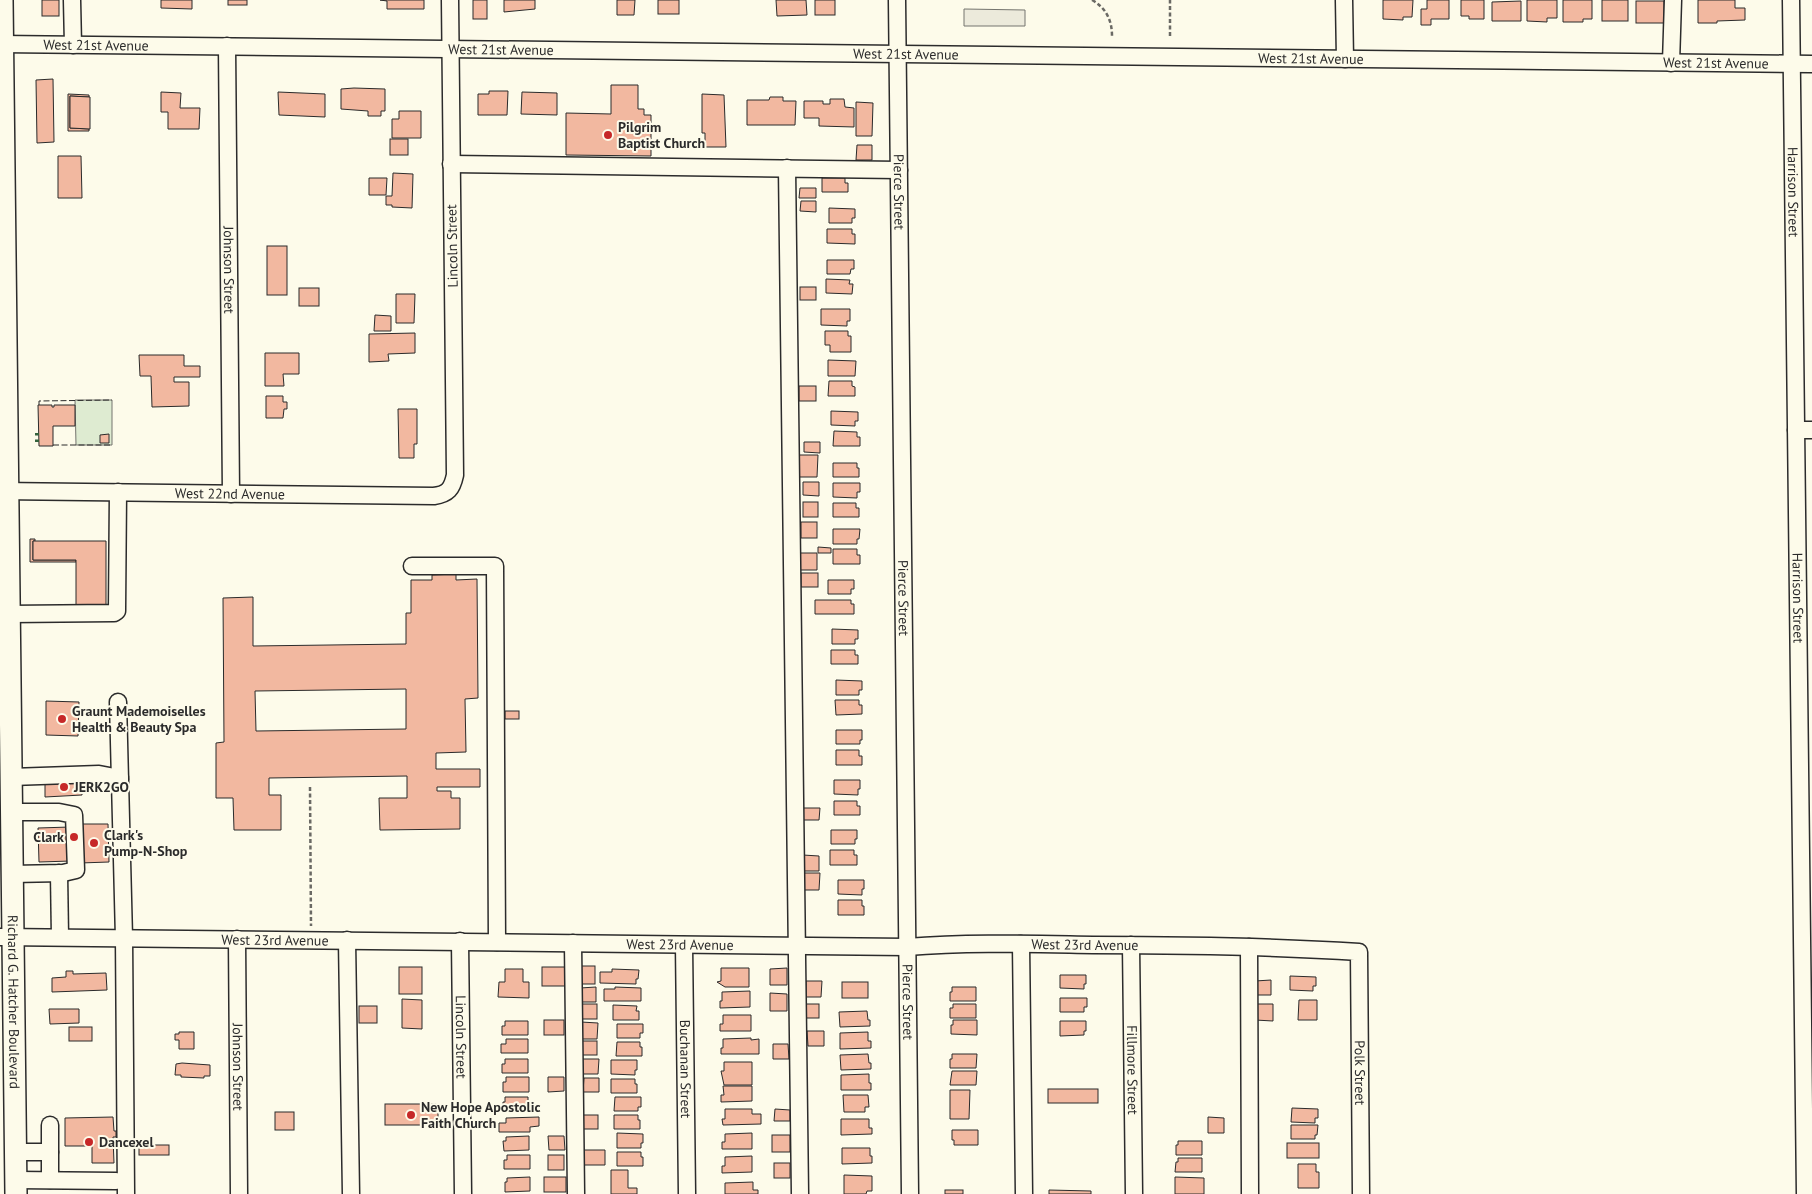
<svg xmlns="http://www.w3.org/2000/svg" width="1812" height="1194" viewBox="0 0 1812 1194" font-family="'PT Sans',sans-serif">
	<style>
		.green { fill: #deebd1; stroke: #74746e }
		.parking { fill: #eceadb; stroke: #74746e }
		.building { fill: #f2b8a0; stroke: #2b2b2b; fill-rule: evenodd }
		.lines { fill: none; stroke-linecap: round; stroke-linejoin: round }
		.minor-casing { stroke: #2b2b2b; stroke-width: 19 }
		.major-casing { stroke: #2b2b2b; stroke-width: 24 }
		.path { stroke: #6a6964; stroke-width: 2.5; stroke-dasharray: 4 2.5; stroke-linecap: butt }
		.minor { stroke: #fdfbea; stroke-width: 16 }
		.major { stroke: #fdfbea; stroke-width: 21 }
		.hedge { stroke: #34623c; stroke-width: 4; stroke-dasharray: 2.5 4; stroke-linecap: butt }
		.fence { stroke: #2b2b2b; stroke-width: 1; stroke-dasharray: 6 2.5; stroke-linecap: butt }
		.poi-dot { fill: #c62828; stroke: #fdfbea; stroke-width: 2 }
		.labels { text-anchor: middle; stroke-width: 4; stroke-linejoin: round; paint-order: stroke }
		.street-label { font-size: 14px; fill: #2b2b2b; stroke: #fdfbea }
		.poi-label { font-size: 14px; font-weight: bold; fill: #2b2b2b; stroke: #fdfbea; text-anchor: start }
	</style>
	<rect width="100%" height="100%" fill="#fdfbea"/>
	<path class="green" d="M75 400H112V445H76Z"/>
	<path class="parking" d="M964 9 1025 10V26H964Z"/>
	<g class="building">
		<rect x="42" y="0" width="17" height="16"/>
		<path d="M161 0H192V9L161 8Z"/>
		<rect x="228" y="0" width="19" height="5"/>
		<path d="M380 0H424V9H387V1Z"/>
		<rect x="473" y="0" width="14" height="19"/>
		<path d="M504 0H535V9L504 12Z"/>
		<path d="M617 0H635L634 15H617Z"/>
		<rect x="658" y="0" width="21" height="14"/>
		<path d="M776 0H806L807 15 777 16Z"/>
		<rect x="815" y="0" width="20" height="15"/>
		<path d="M1383 0H1413L1412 17H1403V20L1383 19Z"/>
		<path d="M1427 0H1449V19H1431V25H1421V9H1427Z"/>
		<path d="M1461 0H1484V19H1469V16H1461Z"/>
		<path d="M1527 0H1557V18H1547V22L1527 21Z"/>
		<path d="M1563 0H1592V19H1583V22H1563Z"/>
		<rect x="1602" y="0" width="26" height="21"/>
		<path d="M1698 0H1735V8H1745V20L1717 21V23H1698Z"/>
		<path d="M1521 1V21H1492V2Z"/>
		<rect x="1636" y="1" width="28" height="22"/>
		<path d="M53 79 54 142 37 143 36 80Z"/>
		<path d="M611 85H638V109H644V115H651V156L566 155V113L611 114Z"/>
		<path d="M354 88 385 89V111H381V116H368V111L341 109V89Z"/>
		<path d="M489 91H508L507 115H478V94H489Z"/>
		<path d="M161 92 181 93 180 108H200L199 129H168V112H161Z"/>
		<path d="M278 92 325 94V117L279 115Z"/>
		<path d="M522 92 557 93V115L521 114Z"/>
		<path d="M68 94 89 95V97L70 96V128L89 129V131H68Z"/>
		<path d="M702 94 724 95 726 147H705V133H702Z"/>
		<path d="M70 96 90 97V129L70 128Z"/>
		<path d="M770 97H783V101H796L795 125H747V100H769Z"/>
		<path d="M830 99H844L845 107 854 108V127L819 126V118H804V101H823V104H830Z"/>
		<path d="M856 102 873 103 872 136H856Z"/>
		<path d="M399 111H421V138H392V119H399Z"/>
		<rect x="390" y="139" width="18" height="16"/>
		<path d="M857 145H872V160H856Z"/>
		<path d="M58 156H81L82 198H58Z"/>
		<path d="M393 173 413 174 412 208 392 207V205H386V196H392Z"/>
		<path d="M369 178H387L386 195H369Z"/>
		<path d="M822 178H845V183H848V192H822Z"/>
		<path d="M800 188H816V198H799Z"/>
		<path d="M801 201H816V212L800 211Z"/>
		<path d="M829 208 855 209V218H852V223H829Z"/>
		<path d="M827 229H852V234H855V244L827 243Z"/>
		<rect x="267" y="246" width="20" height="49"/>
		<path d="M827 260H854V269H851L850 274H827Z"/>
		<path d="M826 279 850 280 849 284H853L852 294 826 293Z"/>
		<rect x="800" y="287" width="16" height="13"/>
		<rect x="299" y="288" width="20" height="18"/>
		<path d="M396 294H415L414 323H396Z"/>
		<path d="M821 309H850V321H847V326L821 325Z"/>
		<path d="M375 315 391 316V331H374Z"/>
		<path d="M825 331H848V336H851V352H830V345H825Z"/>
		<path d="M415 333V353L388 354 389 361 369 362V334Z"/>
		<path d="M265 353H299V374H283L284 386H265Z"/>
		<path d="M139 355H184V366H200V377H174V382H189V406L152 407 151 376H140Z"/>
		<path d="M828 360 856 361 855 376H828Z"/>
		<path d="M829 381H852V386L855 387V396H828Z"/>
		<rect x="799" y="386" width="17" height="15"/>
		<path d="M266 396H283V402H287V409H284L283 418H266Z"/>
		<path d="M38 405H52V407H54V405H75V426H53V446H39Z"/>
		<path d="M398 409H417V444H414V458H399Z"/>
		<path d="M831 411 858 412V421H855V426L831 425Z"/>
		<path d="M834 431 857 432V437H860V446H833Z"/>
		<path d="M109 434V443H100V435Z"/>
		<path d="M804 442H820V453L804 452Z"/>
		<path d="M799 455H818L817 477H799Z"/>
		<path d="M833 463H857V468H859V477H833Z"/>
		<path d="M803 482H819V496L803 495Z"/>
		<path d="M833 483H860V492H857V498L833 497Z"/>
		<rect x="803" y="502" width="15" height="15"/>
		<path d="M833 503H856V508H859V517H833Z"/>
		<rect x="801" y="522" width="16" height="16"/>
		<path d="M833 529H860L859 539H857V544H833Z"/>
		<path d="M30 539H35V541H33V560H76V562H30Z"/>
		<path d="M33 541H106V612H76V560H33Z"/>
		<path d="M818 547 831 548V553H818Z"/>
		<path d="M833 549H857V555H860V564H833Z"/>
		<path d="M799 553H817V570H800Z"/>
		<rect x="801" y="573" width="17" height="14"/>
		<path d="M456 574V580L477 579 478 698 465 699 466 752 436 753V769H480V787H437V791H451V798H460V829L380 830 379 798H407V776L269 778V795H281V830H234L233 798H216V743L224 742 223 598 253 597V646L406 644V613H411V580H432V575ZM406 689V729L256 731 255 691Z"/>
		<path d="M828 580H854V589H851V594H828Z"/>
		<path d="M815 600H851V604H854V614H815Z"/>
		<path d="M832 629 858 630V639H855V644H832Z"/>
		<path d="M831 650H855V655H858V664H831Z"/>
		<path d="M836 680 862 681V690H859V695H836Z"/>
		<path d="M835 700H859V705H862V714L836 715Z"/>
		<path d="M46 701 79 702 78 736 46 735Z"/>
		<rect x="505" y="711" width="14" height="8"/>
		<path d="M836 730H862V740H860V744H836Z"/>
		<path d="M836 750H859V756H862V765H836Z"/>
		<path d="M45 778 82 780V795L45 797Z"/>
		<path d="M834 780H860V789H858V795L834 794Z"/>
		<path d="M834 801H857V806H860V815H834Z"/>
		<path d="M802 808H820L819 820H802Z"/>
		<path d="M79 824H108L109 862 80 863Z"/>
		<path d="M70 827 71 861 39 862 38 828Z"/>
		<path d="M831 830H857V839H855V844H831Z"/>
		<path d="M830 850H854V855H857V865H830Z"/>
		<path d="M803 855 819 856V871H803Z"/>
		<path d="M803 873H820L819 890H803Z"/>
		<path d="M838 880H864V889H862V895L838 894Z"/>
		<path d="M838 900H862V906H864V915H838Z"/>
		<rect x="580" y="966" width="15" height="18"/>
		<rect x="399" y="967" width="23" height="27"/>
		<rect x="542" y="967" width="23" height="19"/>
		<path d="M721 968H749V987H725L717 982 721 981Z"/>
		<path d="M787 968V985H770V969Z"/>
		<path d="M505 969H523V982H529V998L498 997 499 982H505Z"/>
		<path d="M612 969 639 970 638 979H636V984L600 983V972H612Z"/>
		<path d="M66 971H73V974L106 973 107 990 52 992V978L66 977Z"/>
		<path d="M1060 975H1086V984H1084V989L1060 988Z"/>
		<path d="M1290 976 1316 977V986H1313V991L1290 990Z"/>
		<path d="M1271 980V995H1255V981Z"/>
		<path d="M806 981H822L821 997H806Z"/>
		<rect x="842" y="982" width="26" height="16"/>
		<path d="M596 987V1002H580V988Z"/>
		<path d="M615 987 641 988V1001H604V989H615Z"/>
		<path d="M952 987H976V1001H950V992H952Z"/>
		<path d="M750 991V1007L720 1008V1001H722V992Z"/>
		<path d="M770 993 787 994V1011H770Z"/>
		<path d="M1060 998H1087V1007H1084V1012H1060Z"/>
		<path d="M402 999 422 1000V1029L402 1028Z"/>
		<path d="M1299 1000H1317V1020H1298Z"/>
		<rect x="581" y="1004" width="16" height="15"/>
		<rect x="805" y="1004" width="14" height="14"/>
		<path d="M953 1004H976V1018H950V1008H953Z"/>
		<path d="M1255 1004H1273V1021L1255 1020Z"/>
		<path d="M613 1005 637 1006 636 1011H639V1020H613Z"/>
		<rect x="359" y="1006" width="18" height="17"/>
		<path d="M49 1009H79V1023L50 1024Z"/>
		<path d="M867 1011 868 1020H870V1026L840 1027 839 1012Z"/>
		<path d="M723 1015H751V1031H720V1024H723Z"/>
		<rect x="544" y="1020" width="20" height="15"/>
		<path d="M953 1020H977V1035L951 1034V1025H953Z"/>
		<path d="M505 1021H528V1035H502V1026H505Z"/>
		<path d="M1060 1021H1086V1031H1084V1035L1060 1036Z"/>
		<path d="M581 1022 598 1023 597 1039H581Z"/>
		<path d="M617 1024H643V1033H640V1038H617Z"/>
		<rect x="69" y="1027" width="23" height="14"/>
		<path d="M807 1031H824V1046H808Z"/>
		<path d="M179 1032H194V1049H179V1040H175V1034H179Z"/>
		<path d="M868 1032V1041H871V1048L840 1049V1033Z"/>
		<path d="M751 1038V1040L759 1039V1054H721V1048H723V1039Z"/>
		<path d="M506 1039H528V1053H501V1044H506Z"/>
		<rect x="581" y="1041" width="16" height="14"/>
		<path d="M617 1042H640V1047H642V1056H616Z"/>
		<path d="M773 1044H788L789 1059H773Z"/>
		<path d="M868 1054 869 1063H871V1069L841 1070 840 1055Z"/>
		<path d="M952 1054H977L976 1068H950V1059H952Z"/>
		<path d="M505 1059H528V1073H502V1064H505Z"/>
		<path d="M581 1059H599L598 1074H580Z"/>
		<path d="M611 1060H637V1070H635V1075L611 1074Z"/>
		<path d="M724 1062H752V1085H724L721 1071H724Z"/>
		<path d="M182 1063 210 1065V1076H204V1078L181 1077V1075H175L176 1064Z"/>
		<path d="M952 1071H977L976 1085H950Z"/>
		<path d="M869 1074V1083H871V1090H841V1075Z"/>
		<path d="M506 1077H529V1092H503V1082H506Z"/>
		<path d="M548 1077H564V1091L548 1092Z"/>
		<path d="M584 1078H599V1092H583Z"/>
		<path d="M611 1079H635V1084H637V1093H611Z"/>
		<path d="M723 1086H752V1101L721 1102V1095H724Z"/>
		<rect x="1048" y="1089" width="50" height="14"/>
		<path d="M950 1090H970L969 1119H950Z"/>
		<path d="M843 1095H868L869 1107H865V1112H844Z"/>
		<path d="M505 1097H528V1111H503V1102H505Z"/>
		<path d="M615 1097H641V1107H638V1111H614Z"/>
		<rect x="385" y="1104" width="53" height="21"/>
		<path d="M1292 1108 1318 1109V1118H1315V1123L1291 1122Z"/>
		<path d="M725 1109H752V1114H761V1124L723 1125 722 1119H725Z"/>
		<path d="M775 1109 790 1110V1121H774Z"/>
		<rect x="275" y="1112" width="19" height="18"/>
		<rect x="582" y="1115" width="16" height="14"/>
		<path d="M614 1115H638V1120H640V1129H614Z"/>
		<path d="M113 1117 114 1131H116V1137H113L114 1163H92V1146H65V1118Z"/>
		<path d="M539 1117V1126L530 1127V1132H499V1123H506V1118Z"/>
		<path d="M1208 1117 1224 1118V1133H1208Z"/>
		<path d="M841 1119H869V1128H872V1134L841 1135Z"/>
		<path d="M1291 1125H1318L1317 1135H1315V1139H1291Z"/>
		<path d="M952 1130H978V1145H954V1140H952Z"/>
		<path d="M617 1133 643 1134V1143H641V1148H617Z"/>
		<path d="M752 1133V1149H722V1142H725V1134Z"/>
		<rect x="772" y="1135" width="18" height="17"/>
		<path d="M529 1136V1150L504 1151 503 1141H506V1137Z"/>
		<path d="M548 1136H564L565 1150H549Z"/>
		<path d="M1178 1141H1202V1155H1176V1145H1178Z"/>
		<rect x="1287" y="1143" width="32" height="15"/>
		<rect x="139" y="1145" width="30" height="10"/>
		<path d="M842 1148H870V1156H872V1163L842 1164Z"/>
		<path d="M582 1150H605V1165H583Z"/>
		<path d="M617 1152H641V1157H643V1166H617Z"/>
		<path d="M507 1155H530V1169H504V1160H507Z"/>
		<rect x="548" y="1155" width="16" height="15"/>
		<path d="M752 1156V1172L722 1173V1166H725V1157Z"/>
		<path d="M1178 1158H1202V1172H1175L1176 1162H1178Z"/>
		<rect x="774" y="1163" width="16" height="15"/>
		<path d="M1298 1164H1316V1172H1319V1188H1298Z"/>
		<path d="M611 1170H628V1188H637V1194H611Z"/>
		<path d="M844 1175 872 1176V1191H867L866 1194H844Z"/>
		<path d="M530 1177V1191L505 1192V1182H507V1178Z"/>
		<rect x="544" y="1177" width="22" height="15"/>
		<path d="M1175 1177 1204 1178V1194H1175Z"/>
		<path d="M753 1182V1190H758V1194H725V1183Z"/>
		<rect x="945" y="1190" width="18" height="4"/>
		<path d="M1049 1190 1091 1191V1194H1049Z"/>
	</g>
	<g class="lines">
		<defs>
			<g id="minor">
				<path d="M72 0 73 45"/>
				<path id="s1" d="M897 0 910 1194"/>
				<path d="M1344 0 1345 59"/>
				<path id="s2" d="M1791 0 1805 1194"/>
				<path id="s3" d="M0 44 1812 64"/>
				<path id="s4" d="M227 46 231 494"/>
				<path d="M1671 63 1673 0"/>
				<path d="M451 164 899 170"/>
				<path d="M787 168 800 1194"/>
				<path d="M1796 430H1812"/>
				<path id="s5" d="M0 491 434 496C448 494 452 489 455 475L450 0"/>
				<path d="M412 566H495L497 942"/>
				<path d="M9 614 114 613 117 611 118 492"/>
				<path d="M118 702 124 938 126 1194"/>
				<path d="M11 777 99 774 120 778"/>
				<path d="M11 812H59L74 815 76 870 63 873 12 874"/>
				<path d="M59 873 60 937"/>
				<path id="s6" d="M0 937 907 947C969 942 1031 944 1093 945 1182 945 1270 946 1359 952L1361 1194"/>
				<path id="s7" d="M237 939 239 1194"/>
				<path d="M347 940 351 1194"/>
				<path id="s8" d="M460 941 463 1194"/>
				<path d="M573 943 576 1194"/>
				<path d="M1021 944 1024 1194"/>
				<path id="s9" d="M684 945 687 1194"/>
				<path id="s10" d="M1131 945 1134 1194"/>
				<path d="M1249 947 1250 1194"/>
				<path d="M15 1152H50"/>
				<path d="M16 1180 116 1181"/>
				<path d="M50 1180V1125"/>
			</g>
			<g id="major">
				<path id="s11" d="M2 0 16 1194"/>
			</g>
		</defs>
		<use href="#minor" class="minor-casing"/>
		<use href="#major" class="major-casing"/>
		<g class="path">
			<path d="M1092 0C1106 8 1112 20 1112 36"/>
			<path d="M1170 36V0"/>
			<path d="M310 787 311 926"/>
		</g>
		<use href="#minor" class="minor"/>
		<use href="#major" class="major"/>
		<path class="hedge" d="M37 433V445"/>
		<g class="fence">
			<path d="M39 405V401L112 400"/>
			<path d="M53 445H112"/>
		</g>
	</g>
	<g class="poi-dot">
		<circle cx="608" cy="135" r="5"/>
		<circle cx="62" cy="719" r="5"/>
		<circle cx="64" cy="787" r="5"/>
		<circle cx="74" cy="837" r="5"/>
		<circle cx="94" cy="843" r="5"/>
		<circle cx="411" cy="1115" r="5"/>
		<circle cx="89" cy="1142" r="5"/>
	</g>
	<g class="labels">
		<g class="street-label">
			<text dy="5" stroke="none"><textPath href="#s3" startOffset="96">West 21st Avenue</textPath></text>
			<text dy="5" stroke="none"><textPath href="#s3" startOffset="501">West 21st Avenue</textPath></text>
			<text dy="5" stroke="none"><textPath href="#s3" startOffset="906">West 21st Avenue</textPath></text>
			<text dy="5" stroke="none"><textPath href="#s3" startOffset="1311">West 21st Avenue</textPath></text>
			<text dy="5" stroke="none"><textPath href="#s3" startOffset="1716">West 21st Avenue</textPath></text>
			<text dy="5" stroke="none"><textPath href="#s1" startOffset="192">Pierce Street</textPath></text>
			<text dy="5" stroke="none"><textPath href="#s2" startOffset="192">Harrison Street</textPath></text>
			<text transform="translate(452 246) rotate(-91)" y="5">Lincoln Street</text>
			<text dy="5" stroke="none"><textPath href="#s4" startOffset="224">Johnson Street</textPath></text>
			<text dy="5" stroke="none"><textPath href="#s5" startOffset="230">West 22nd Avenue</textPath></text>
			<text dy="5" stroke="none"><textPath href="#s1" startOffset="598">Pierce Street</textPath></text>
			<text dy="5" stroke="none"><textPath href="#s2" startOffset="598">Harrison Street</textPath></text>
			<text dy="5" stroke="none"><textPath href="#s6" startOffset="275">West 23rd Avenue</textPath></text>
			<text dy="5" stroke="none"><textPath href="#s6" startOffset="680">West 23rd Avenue</textPath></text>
			<text dy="5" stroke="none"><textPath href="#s6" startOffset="1085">West 23rd Avenue</textPath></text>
			<text dy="5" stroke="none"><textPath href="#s11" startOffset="1002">Richard G. Hatcher Boulevard</textPath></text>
			<text dy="5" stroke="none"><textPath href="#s1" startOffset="1002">Pierce Street</textPath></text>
			<text dy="5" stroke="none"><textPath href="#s8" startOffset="96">Lincoln Street</textPath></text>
			<text dy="5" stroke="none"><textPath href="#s7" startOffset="128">Johnson Street</textPath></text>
			<text dy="5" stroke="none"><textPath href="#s9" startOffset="124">Buchanan Street</textPath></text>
			<text dy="5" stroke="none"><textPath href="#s10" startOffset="125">Fillmore Street</textPath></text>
			<text dy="5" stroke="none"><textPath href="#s6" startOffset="1480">Polk Street</textPath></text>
		</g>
		<g class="poi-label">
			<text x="618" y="132">Pilgrim<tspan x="618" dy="16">Baptist Church</tspan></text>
			<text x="72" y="716">Graunt Mademoiselles<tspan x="72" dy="16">Health &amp; Beauty Spa</tspan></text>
			<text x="74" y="792">JERK2GO</text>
			<text x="104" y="840">Clark's<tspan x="104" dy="16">Pump-N-Shop</tspan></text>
			<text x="64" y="842" text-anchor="end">Clark</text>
			<text x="421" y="1112">New Hope Apostolic<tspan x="421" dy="16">Faith Church</tspan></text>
			<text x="99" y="1147">Dancexel</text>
		</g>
	</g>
</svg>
